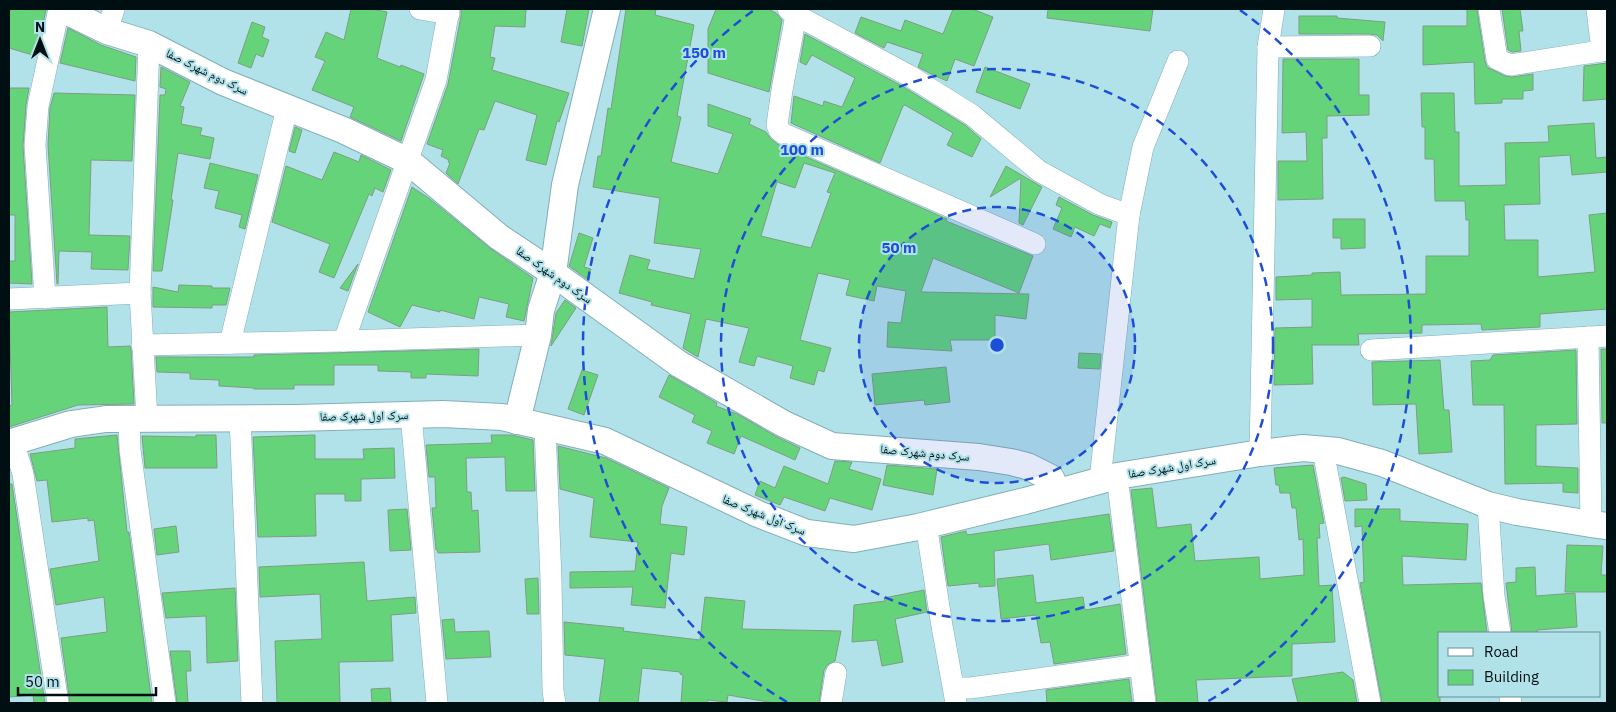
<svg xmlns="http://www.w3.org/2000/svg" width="1616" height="712" viewBox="0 0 1616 712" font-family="'IBM Plex Sans','Noto Naskh Arabic',sans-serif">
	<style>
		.building { fill: #64d37a; stroke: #7f9d82; fill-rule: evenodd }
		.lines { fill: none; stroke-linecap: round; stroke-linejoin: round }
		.minor-casing { stroke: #81afb7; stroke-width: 22 }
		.tertiary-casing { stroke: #81afb7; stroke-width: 28 }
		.minor { stroke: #fff; stroke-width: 21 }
		.tertiary { stroke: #fff; stroke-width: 26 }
		.ring { fill: none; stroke: #1d4ed8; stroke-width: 2.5; stroke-dasharray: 9 6 }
		.labels { text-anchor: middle; stroke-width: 4; stroke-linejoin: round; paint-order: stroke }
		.street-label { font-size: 12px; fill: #000f11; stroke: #b2e2e9 }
		.centre { fill: #1d4ed8; stroke: #b2e2e9; stroke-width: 2.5 }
		.ring-label { font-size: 15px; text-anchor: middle; font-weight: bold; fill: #1d4ed8; stroke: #b2e2e9; stroke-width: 4; stroke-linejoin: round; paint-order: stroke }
	</style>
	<rect width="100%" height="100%" fill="#b2e2e9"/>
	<g class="building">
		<path d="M9 9 46 10 36 56 9 48Z"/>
		<path d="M351 9H372L387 12 377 58 400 67 401 65 424 74 401 141 350 117 354 107 312 90 325 61 315 57 326 32 344 40Z"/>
		<path d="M461 9H526L525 27 495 26 490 57 495 58 492 70 569 93 559 122 557 121 546 165 526 160 537 115 495 101 484 130 479 129 458 184 446 173 450 163 448 162 449 160 441 156 443 150 427 144 448 84 461 16Z"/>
		<path d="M567 9H589L582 46 561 42Z"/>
		<path d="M626 9H656L655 15 694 25 677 116 681 117 671 162 718 174 733 134 708 126V104L751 119 749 124 766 132 771 139 779 145 947 219 946 221 1033 256 1019 293 933 258 921 292 1029 294 1026 319 995 315V340H950L952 351 887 347 888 322 901 323 906 291 877 286 874 301 846 295 850 280 818 273 800 340 831 348 824 372 818 370 814 385 790 378 793 366 757 356 754 366 739 362 749 328 706 319 698 357 683 348 691 314 651 305 652 302 619 293 630 255 650 260 647 269 694 279 701 249 654 243 660 198 593 187 598 156H601L608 108 611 109ZM804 163 835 173 827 192 831 193 811 248 761 236 777 182 795 188Z"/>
		<path d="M716 9H768L776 13 782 20 769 92 708 73V29Z"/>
		<path d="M953 9H972L993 17 974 66 955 59 947 81 931 74 918 67 923 54 887 42 884 48 855 33 861 17 901 31 905 20 943 34Z"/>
		<path d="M1048 9H1153L1150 31 1047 18Z"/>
		<path d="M1467 9H1477L1485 61 1487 67 1505 76 1512 77 1533 74V90L1523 91V99H1502V103L1475 104 1474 62 1423 65V26H1467Z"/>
		<path d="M1502 9H1520L1523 31H1519L1521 51 1512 52 1508 50Z"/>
		<path d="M1299 16H1337V18L1385 22 1383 41 1377 35 1370 34H1299Z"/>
		<path d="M252 22 265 27 262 37 269 40 263 57 256 54 251 68 238 63Z"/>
		<path d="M68 28 101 45 136 57 135 81 60 63Z"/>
		<path d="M805 34 902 86 965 125 981 139 972 157 947 145 953 133 905 105 903 106 880 163 791 123 794 96 823 106 824 101 842 107 855 78 812 55 806 65 800 62Z"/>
		<path d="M1283 59H1359V95H1369V115L1327 116V138H1322L1323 199 1278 200V161H1307L1306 132 1282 133Z"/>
		<path d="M1607 63V99L1583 101 1584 66Z"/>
		<path d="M161 67 190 82 180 106 184 107 181 124 202 128 200 135 214 138 210 159 178 153 171 200H173L162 271H153L160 95H165L166 89 160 87Z"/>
		<path d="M985 67 1030 84 1020 109 976 92Z"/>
		<path d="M9 88H29L26 105 23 146 32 284 9 283V261H15V215H9Z"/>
		<path d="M54 93 135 95 132 161 91 160 89 235 130 236 128 270 91 269 92 252 59 251 58 284H57L48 145 50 108Z"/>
		<path d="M1421 93H1454L1455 132H1459V186L1506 185 1505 143 1549 142 1548 126 1594 123 1596 158 1607 157V172L1572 175 1570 155 1539 157 1540 204 1504 205 1505 240H1538V277L1595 272 1589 215 1607 213V309L1540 314V327L1482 330 1481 324 1422 325V333L1358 334 1359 345H1312L1313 384 1274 385 1275 328 1312 327V299L1276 300V277L1312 275V273L1340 272 1341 295 1426 294V256H1469V220H1466L1465 201H1435L1434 159H1425V127H1422Z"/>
		<path d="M295 127 302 130 295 153 289 151Z"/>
		<path d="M334 152 359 162 361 155 391 170 383 192 375 188 372 196 369 194 334 278 319 272 330 244 272 222 286 166 322 180Z"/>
		<path d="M210 163 258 175 245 229 239 227 242 215 215 208 219 191 204 188Z"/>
		<path d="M1006 166 1042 187 1023 225 1019 223 1021 178 990 197Z"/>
		<path d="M412 187 430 199 491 249 533 278 524 321 506 317 509 304 479 297 474 319 440 310V312L412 305 400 327 368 312Z"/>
		<path d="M1059 197 1093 215 1112 222 1110 228 1100 224 1094 236 1075 227 1071 237 1053 229 1062 208 1056 205Z"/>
		<path d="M1333 219H1365V248L1341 249V238H1333Z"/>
		<path d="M579 233 593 238 584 267 591 269 587 279 569 266Z"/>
		<path d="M358 264 348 291 340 288Z"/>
		<path d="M179 285 212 286V288H230L226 305H212V308L153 307V287L178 292Z"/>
		<path d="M565 300 576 308 551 346 556 313Z"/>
		<path d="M107 307 108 347 130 346 131 349 134 404 78 405 9 427V406L12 405 9 312Z"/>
		<path d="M479 349 478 376 426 374V378H411V372L378 371V365H334V385H294V389H254V388L219 386V380L190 379V373L157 372 156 357H254V355Z"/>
		<path d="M1601 349H1607V423H1602Z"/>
		<path d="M1576 350 1577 424 1536 425V466L1578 468V493L1563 492V483L1505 484 1504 405H1473L1471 361 1490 360 1493 355Z"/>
		<path d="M1079 353 1101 354 1100 369 1078 368Z"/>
		<path d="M1440 360 1444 410H1449L1452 452 1419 454 1416 404 1373 405 1372 362Z"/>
		<path d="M946 367 950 402 925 405 924 400 875 405 872 374Z"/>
		<path d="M582 370 598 375 584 415 568 409Z"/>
		<path d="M669 375 717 403 716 406 737 414 777 437 800 448 795 460 741 436 734 454 707 443 712 431 692 422 695 415 659 397Z"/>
		<path d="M117 435 127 532H129L152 703H70L61 638 107 632 104 597 56 605 50 569 99 561 94 520 88 521V518L52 522 47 480 37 481 30 454 75 448V439Z"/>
		<path d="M196 435H216L217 468H145L142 436 196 437Z"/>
		<path d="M315 435V459H364L363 449 394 448 395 478 361 479V501H345V494H315L316 536 258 537 253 437Z"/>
		<path d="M491 435H512L533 440 535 491H506L505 457 466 458 467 492H471L472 511 478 510 480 552 438 553 437 549 436 550 432 508H436L435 477H429L426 445 492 443Z"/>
		<path d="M558 446 606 458 669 488 662 506 660 524 687 527 684 555 671 553 665 608 631 605 633 587 570 588V572L635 571 638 542 590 537 594 498 560 489Z"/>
		<path d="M835 461 852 462 849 469 881 479 872 510 830 498 825 511 784 497 780 505 755 495 760 481 775 488 784 466 828 484Z"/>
		<path d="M887 465 937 469 933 495 883 485Z"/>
		<path d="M1313 465 1324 523 1319 524 1320 538H1317L1319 586 1332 585 1335 642 1292 644V676L1196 680 1198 703H1157L1131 490 1152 488 1157 528 1191 524 1195 561 1259 557 1260 579 1304 575 1303 539 1299 540 1296 508H1292L1290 493H1280L1279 485H1276L1274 468Z"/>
		<path d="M1344 477 1366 484 1367 500 1345 501 1341 478Z"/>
		<path d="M9 484H12L45 703H34L33 695 9 697Z"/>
		<path d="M407 509 411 550 390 551 388 510Z"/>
		<path d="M1355 509H1400V521L1468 524 1466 560 1402 556 1403 585 1481 583 1487 633H1440V703H1382L1360 583 1364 582 1362 526 1355 527Z"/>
		<path d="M1109 514 1114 551 1051 560 1049 544 994 551 995 586 979 587V583L948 586 941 537 966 531 967 535Z"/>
		<path d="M176 526 179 552 157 555 154 529Z"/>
		<path d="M1567 545 1603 546 1601 575H1607V592H1565Z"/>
		<path d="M364 562 367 601 415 597 416 613 391 615 393 661 339 662 340 703H277L275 641 322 639 320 594 260 597 259 567Z"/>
		<path d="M1535 567 1536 596 1575 593 1577 627 1537 630 1538 633H1512L1506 583 1516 582V568Z"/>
		<path d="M1033 575 1036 603 1083 597 1085 610 1120 604 1126 654 1054 664 1050 642 1041 643 1036 615 1001 619 997 579Z"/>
		<path d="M538 578 539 614H527L525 579Z"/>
		<path d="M235 588 238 661 207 663 206 616 166 618 162 593Z"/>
		<path d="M924 590 927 612 895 619 903 662 882 666 877 640 852 642 854 605 885 601 884 598Z"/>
		<path d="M705 597 745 601 742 629 841 631 835 661 827 665 824 670 819 703H774L728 695 727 702 708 700 707 703H681L683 675 680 674V672L642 668 638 703H599L605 659 565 655 564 622 624 628 623 631 700 640Z"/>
		<path d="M454 619 455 632 489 631 491 657 446 659 442 620Z"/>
		<path d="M170 651H190L191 671H186L188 703H177Z"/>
		<path d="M1343 672 1353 680 1357 703H1298L1292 679Z"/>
		<path d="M1129 679 1132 703H1047L1046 690Z"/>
		<path d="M390 688 391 703H372L371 689Z"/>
	</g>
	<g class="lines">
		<defs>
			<g id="minor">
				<path d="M420 9 449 14"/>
				<path d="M788 9 796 15 908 75 972 115 1039 171 1099 204 1129 215"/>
				<path d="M1489 9 1497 59 1510 65 1607 50"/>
				<path d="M1597 9 1602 51"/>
				<path d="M796 15 782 90 777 125 779 130 784 134 1035 244"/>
				<path d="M107 31 114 9"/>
				<path d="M1268 47 1370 46"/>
				<path d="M45 298 35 145 38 106 59 9"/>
				<path d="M9 299 140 293"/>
				<path d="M1588 337 1591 524"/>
				<path d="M344 341 436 80 449 9"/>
				<path d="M230 343 287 108"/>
				<path d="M142 345 344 341 538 335"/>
				<path d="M1371 350 1607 336"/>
				<path d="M411 415 437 703"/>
				<path d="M240 418 252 703"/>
				<path d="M129 419 130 450 165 703"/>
				<path d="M147 419 140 293 149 44"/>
				<path d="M545 427 551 580 553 691 555 703"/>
				<path d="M13 441 23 474 58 703"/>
				<path d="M1323 450 1370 703"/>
				<path d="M1260 453 1268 47 1274 9"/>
				<path d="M1117 476 1145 703"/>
				<path d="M1100 480 1129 215 1143 147 1178 61"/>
				<path d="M1488 505 1494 596 1500 633"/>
				<path d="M926 524 942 626 956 703"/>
				<path d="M954 688H970L1140 665"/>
				<path d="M1510 696 1511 703"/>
				<path d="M831 703 836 673"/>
			</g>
			<g id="tertiary">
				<path d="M62 9 107 31 149 44 223 82 343 130 408 161 499 237 553 273 679 364 784 424 832 446 979 457 1011 462 1027 466 1051 478 1057 491"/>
				<path d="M517 421 538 335 541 310 553 273 565 185 607 9"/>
				<path d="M9 443 71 424 106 419 296 418 443 414 502 417 605 441 758 514 807 533 854 539 918 527 1025 501 1117 476 1260 453 1303 448 1338 451 1382 463 1488 505 1517 512 1591 524 1607 526"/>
			</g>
		</defs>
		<use href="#minor" class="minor-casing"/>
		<use href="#tertiary" class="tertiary-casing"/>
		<use href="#minor" class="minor"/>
		<use href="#tertiary" class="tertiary"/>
	</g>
	<circle cx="997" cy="345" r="138" fill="#1d4ed8" fill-opacity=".12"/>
	<g class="ring">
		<circle cx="997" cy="345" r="138"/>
		<circle cx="997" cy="345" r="276"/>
		<path d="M787 702A414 414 0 0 1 754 10M1240 10A414 414 0 0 1 1207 702"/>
	</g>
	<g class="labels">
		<g class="street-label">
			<text transform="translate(207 72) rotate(26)" y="4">سرک دوم شهرک صفا</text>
			<text transform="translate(554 275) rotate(35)" y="4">سرک دوم شهرک صفا</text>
			<text transform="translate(364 416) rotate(-1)" y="4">سرک اول شهرک صفا</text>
			<text transform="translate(925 453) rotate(5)" y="4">سرک دوم شهرک صفا</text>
			<text transform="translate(1172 467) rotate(-9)" y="4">سرک اول شهرک صفا</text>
			<text transform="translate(764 515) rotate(22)" y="4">سرک اول شهرک صفا</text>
		</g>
	</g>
	<circle cx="997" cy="345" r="8" class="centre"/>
	<g class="ring-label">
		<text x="704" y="58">150 m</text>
		<text x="802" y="155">100 m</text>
		<text x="899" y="253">50 m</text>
	</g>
	<rect width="1616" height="712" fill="none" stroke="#000f11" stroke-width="20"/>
	<rect x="1438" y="632" width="162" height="65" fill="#b2e2e9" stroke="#6b8e93"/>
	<rect x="1448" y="648" width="25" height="8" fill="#ffffff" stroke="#6b8e93"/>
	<text x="1484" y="657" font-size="15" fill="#000f11">Road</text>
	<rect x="1448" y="670" width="25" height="15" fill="#64d37a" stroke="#6b8e93"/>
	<text x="1484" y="682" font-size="15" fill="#000f11">Building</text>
	<g transform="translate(40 40)" stroke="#b2e2e9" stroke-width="4" paint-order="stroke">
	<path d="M0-4L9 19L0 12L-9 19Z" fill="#000f11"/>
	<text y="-8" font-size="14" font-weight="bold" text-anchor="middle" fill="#000f11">N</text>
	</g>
	<path d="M18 687v8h138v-8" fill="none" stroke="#000f11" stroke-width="2.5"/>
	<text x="25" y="687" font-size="15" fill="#000f11" stroke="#b2e2e9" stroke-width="4" paint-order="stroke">50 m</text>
</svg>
